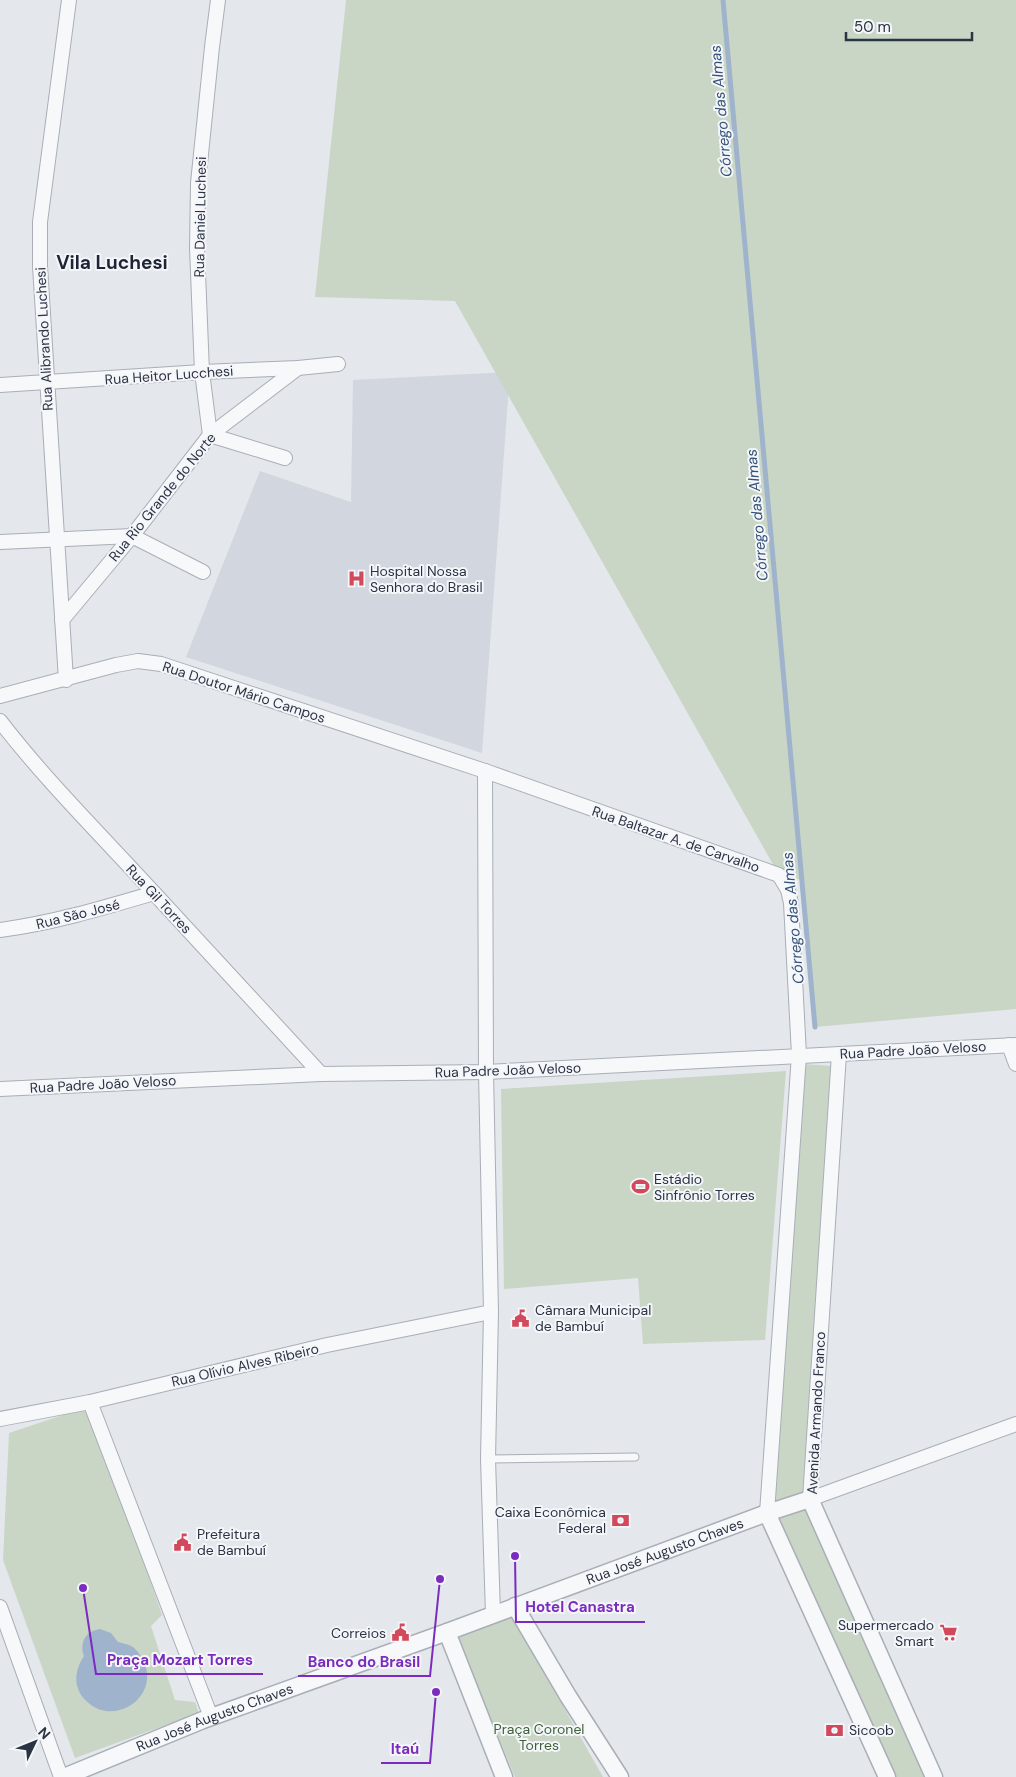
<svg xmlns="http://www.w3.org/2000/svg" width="1016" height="1777" viewBox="0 0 1016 1777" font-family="'DM Sans',sans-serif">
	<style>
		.built { fill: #d2d6de }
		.green { fill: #c9d6c5 }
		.water { fill: #9fb4cc }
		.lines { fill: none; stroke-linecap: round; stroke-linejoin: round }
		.stream { stroke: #9fb4cc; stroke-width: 5 }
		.service-casing { stroke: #a9aeb7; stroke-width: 9 }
		.minor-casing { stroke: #a9aeb7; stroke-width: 16 }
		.tertiary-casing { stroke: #a9aeb7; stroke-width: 19 }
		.service { stroke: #f7f8fa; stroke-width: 7 }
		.minor { stroke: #f7f8fa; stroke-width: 14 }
		.tertiary { stroke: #f7f8fa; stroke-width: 16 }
		.labels { text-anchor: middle; stroke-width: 4; stroke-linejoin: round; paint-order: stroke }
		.street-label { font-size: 14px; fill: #2b3445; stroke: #f4f6f9 }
		.poi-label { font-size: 14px; fill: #2b3445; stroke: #f4f6f9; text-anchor: start }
		.park-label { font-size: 14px; fill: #3f6138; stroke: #f4f6f9 }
		.water-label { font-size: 15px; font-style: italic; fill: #34527a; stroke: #f4f6f9 }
		.district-label { font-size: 19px; font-weight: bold; fill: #1d2536; stroke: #f4f6f9 }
		.leader { fill: none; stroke: #7b2cbf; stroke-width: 2 }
		.callout-dot { fill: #7b2cbf; stroke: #f4f6f9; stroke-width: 2 }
		.callout-label { font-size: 15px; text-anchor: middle; font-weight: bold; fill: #7b2cbf; stroke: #f4f6f9; stroke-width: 4; stroke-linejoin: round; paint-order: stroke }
	</style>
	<rect width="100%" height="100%" fill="#e4e7ec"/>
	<path class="built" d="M510 372 482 753 186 657 260 471 351 502 353 380Z"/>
	<g class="green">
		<path d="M346 0H1016V1009L815 1027 802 880 779 875 455 301 315 297Z"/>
		<path d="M804 1064 831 1066 805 1498 775 1503Z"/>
		<path d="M786 1071 765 1340 643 1344 638 1278 504 1289 501 1089Z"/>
		<path d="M90 1406 162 1615 151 1626 175 1700 195 1702 199 1713 75 1758 3 1560 9 1433Z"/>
		<path d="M805 1508 928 1777H894L777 1517Z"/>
		<path d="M511 1614 603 1777H515L457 1636Z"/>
	</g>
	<path class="water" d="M100 1629 111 1633 118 1642C122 1643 126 1644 129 1645 135 1647 139 1653 142 1658 158 1685 135 1714 106 1711 96 1710 87 1703 81 1695 73 1682 76 1668 84 1656 79 1642 86 1631 100 1629Z"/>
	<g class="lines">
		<path class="stream" d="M723 0 815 1027"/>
		<defs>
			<path id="service" d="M488 1459 635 1457"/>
			<g id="minor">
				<path d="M218 0 212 47 198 183 197 248 202 372 210 435 285 458"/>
				<path d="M0 385 202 372 298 368 338 364"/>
				<path d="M0 542 132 536 203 572"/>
				<path d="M62 620 132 536 210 435 298 368"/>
				<path d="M66 680 40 266V222L69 0"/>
				<path d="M0 696 116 665 138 661 161 664 485 771 779 875 788 890 791 903 799 1055 767 1513"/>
				<path d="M0 721C47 782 102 836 154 893 210 953 265 1014 321 1074"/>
				<path d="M485 771 486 1072 491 1312 488 1459 493 1614"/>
				<path d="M0 930C53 923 103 908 154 893"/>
				<path d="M1009 1045 1016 1064"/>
				<path d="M839 1054 810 1499 1016 1424"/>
				<path d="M0 1089 321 1074 486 1072 1016 1045"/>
				<path d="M90 1402 211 1717"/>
				<path d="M0 1419 90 1402 327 1345 491 1312"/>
				<path d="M0 1607 61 1777"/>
			</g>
			<g id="tertiary">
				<path d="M767 1513 887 1777"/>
				<path d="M515 1606 568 1696 620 1777"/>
				<path d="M447 1632 504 1777"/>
				<path id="s1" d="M64 1777 203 1720 447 1632 767 1513 810 1499 934 1777"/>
			</g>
		</defs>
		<use href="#service" class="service-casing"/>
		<use href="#minor" class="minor-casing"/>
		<use href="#tertiary" class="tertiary-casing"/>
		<use href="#service" class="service"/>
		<use href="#minor" class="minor"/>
		<use href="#tertiary" class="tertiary"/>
	</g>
	<defs>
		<symbol id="hospital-bare" viewBox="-9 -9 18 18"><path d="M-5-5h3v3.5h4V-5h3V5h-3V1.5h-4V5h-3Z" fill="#d1495b" stroke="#f4f6f9" stroke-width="2.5" paint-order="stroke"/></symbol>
		<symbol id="stadium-bare" viewBox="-9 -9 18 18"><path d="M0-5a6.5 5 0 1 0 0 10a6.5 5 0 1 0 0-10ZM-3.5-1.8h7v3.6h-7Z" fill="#d1495b" stroke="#f4f6f9" stroke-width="2.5" paint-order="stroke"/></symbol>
		<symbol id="civic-bare" viewBox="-9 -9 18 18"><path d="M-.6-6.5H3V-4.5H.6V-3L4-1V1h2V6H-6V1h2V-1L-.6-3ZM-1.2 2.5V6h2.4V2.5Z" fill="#d1495b" stroke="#f4f6f9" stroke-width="2.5" paint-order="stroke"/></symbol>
		<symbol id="bank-bare" viewBox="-9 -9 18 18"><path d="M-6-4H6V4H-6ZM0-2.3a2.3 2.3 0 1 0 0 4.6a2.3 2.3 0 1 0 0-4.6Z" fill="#d1495b" stroke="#f4f6f9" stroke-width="2.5" paint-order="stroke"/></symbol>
		<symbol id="supermarket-bare" viewBox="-9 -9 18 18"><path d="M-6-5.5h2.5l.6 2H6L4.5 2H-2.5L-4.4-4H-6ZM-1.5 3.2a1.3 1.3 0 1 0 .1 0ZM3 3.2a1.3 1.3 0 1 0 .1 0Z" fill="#d1495b" stroke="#f4f6f9" stroke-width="2.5" paint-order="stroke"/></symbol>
	</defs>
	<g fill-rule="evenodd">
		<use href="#hospital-bare" x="344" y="566" width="25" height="25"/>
		<use href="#stadium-bare" x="628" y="1174" width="25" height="25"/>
		<use href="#civic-bare" x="508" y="1306" width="25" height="25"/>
		<use href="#bank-bare" x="608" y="1508" width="25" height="25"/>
		<use href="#civic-bare" x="170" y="1530" width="25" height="25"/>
		<use href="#civic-bare" x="388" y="1620" width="25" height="25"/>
		<use href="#supermarket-bare" x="936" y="1620" width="25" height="25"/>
		<use href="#bank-bare" x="822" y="1718" width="25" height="25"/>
	</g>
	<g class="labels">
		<g class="street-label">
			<text transform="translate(200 217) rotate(-89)" y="5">Rua Daniel Luchesi</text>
			<text transform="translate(44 339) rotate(-93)" y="5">Rua Alibrando Luchesi</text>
			<text transform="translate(169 375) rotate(-4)" y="5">Rua Heitor Lucchesi</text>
			<text transform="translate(162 497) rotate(-51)" y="5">Rua Rio Grande do Norte</text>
			<text transform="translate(244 692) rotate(18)" y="5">Rua Doutor Mário Campos</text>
			<text transform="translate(676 839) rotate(19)" y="5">Rua Baltazar A. de Carvalho</text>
			<text transform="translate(159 899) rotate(47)" y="5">Rua Gil Torres</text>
			<text transform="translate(78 914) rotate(-14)" y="5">Rua São José</text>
			<text transform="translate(913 1050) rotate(-3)" y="5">Rua Padre João Veloso</text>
			<text transform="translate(508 1070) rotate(-2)" y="5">Rua Padre João Veloso</text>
			<text transform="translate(103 1084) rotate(-3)" y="5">Rua Padre João Veloso</text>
			<text transform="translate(245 1365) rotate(-13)" y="5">Rua Olívio Alves Ribeiro</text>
			<text transform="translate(816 1413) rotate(-87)" y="5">Avenida Armando Franco</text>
			<text dy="5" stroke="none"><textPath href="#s1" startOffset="642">Rua José Augusto Chaves</textPath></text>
			<text dy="5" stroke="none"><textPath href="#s1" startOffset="162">Rua José Augusto Chaves</textPath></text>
		</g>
		<g class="poi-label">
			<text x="370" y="576">Hospital Nossa<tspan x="370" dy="16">Senhora do Brasil</tspan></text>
			<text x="654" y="1184">Estádio<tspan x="654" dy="16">Sinfrônio Torres</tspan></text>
			<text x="535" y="1315">Câmara Municipal<tspan x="535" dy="16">de Bambuí</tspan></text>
			<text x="606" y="1517" text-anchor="end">Caixa Econômica<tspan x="606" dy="16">Federal</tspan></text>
			<text x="197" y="1539">Prefeitura<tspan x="197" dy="16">de Bambuí</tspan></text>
			<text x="934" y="1630" text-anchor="end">Supermercado<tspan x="934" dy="16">Smart</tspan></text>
			<text x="386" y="1638" text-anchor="end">Correios</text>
			<text x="849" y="1735">Sicoob</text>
		</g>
		<g class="park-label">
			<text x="539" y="1734">Praça Coronel<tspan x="539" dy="16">Torres</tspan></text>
		</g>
		<g class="water-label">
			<text transform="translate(721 111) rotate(-95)" y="5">Córrego das Almas</text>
			<text transform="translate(757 515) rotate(-95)" y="5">Córrego das Almas</text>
			<text transform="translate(793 918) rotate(-95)" y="5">Córrego das Almas</text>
		</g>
		<g class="district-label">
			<text x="112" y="269">Vila Luchesi</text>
		</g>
	</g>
	<path class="leader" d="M515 1556L516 1622H645M83 1588L96 1674H263M440 1579L430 1676H298M436 1692L430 1763H381"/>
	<g class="callout-dot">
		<circle cx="515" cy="1556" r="5"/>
		<circle cx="83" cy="1588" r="5"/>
		<circle cx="440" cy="1579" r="5"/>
		<circle cx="436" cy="1692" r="5"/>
	</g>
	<g class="callout-label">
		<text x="580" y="1612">Hotel Canastra</text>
		<text x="180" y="1665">Praça Mozart Torres</text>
		<text x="364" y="1667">Banco do Brasil</text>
		<text x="405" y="1754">Itaú</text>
	</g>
	<g transform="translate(35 1742) rotate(47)" stroke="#f4f6f9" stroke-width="4" paint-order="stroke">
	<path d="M0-4L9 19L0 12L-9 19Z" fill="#2b3445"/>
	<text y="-8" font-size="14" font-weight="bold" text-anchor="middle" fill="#2b3445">N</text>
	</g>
	<path d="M846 32v8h126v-8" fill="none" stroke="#2b3445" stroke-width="2.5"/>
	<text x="854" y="32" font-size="15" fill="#2b3445" stroke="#f4f6f9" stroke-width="4" paint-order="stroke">50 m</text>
</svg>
